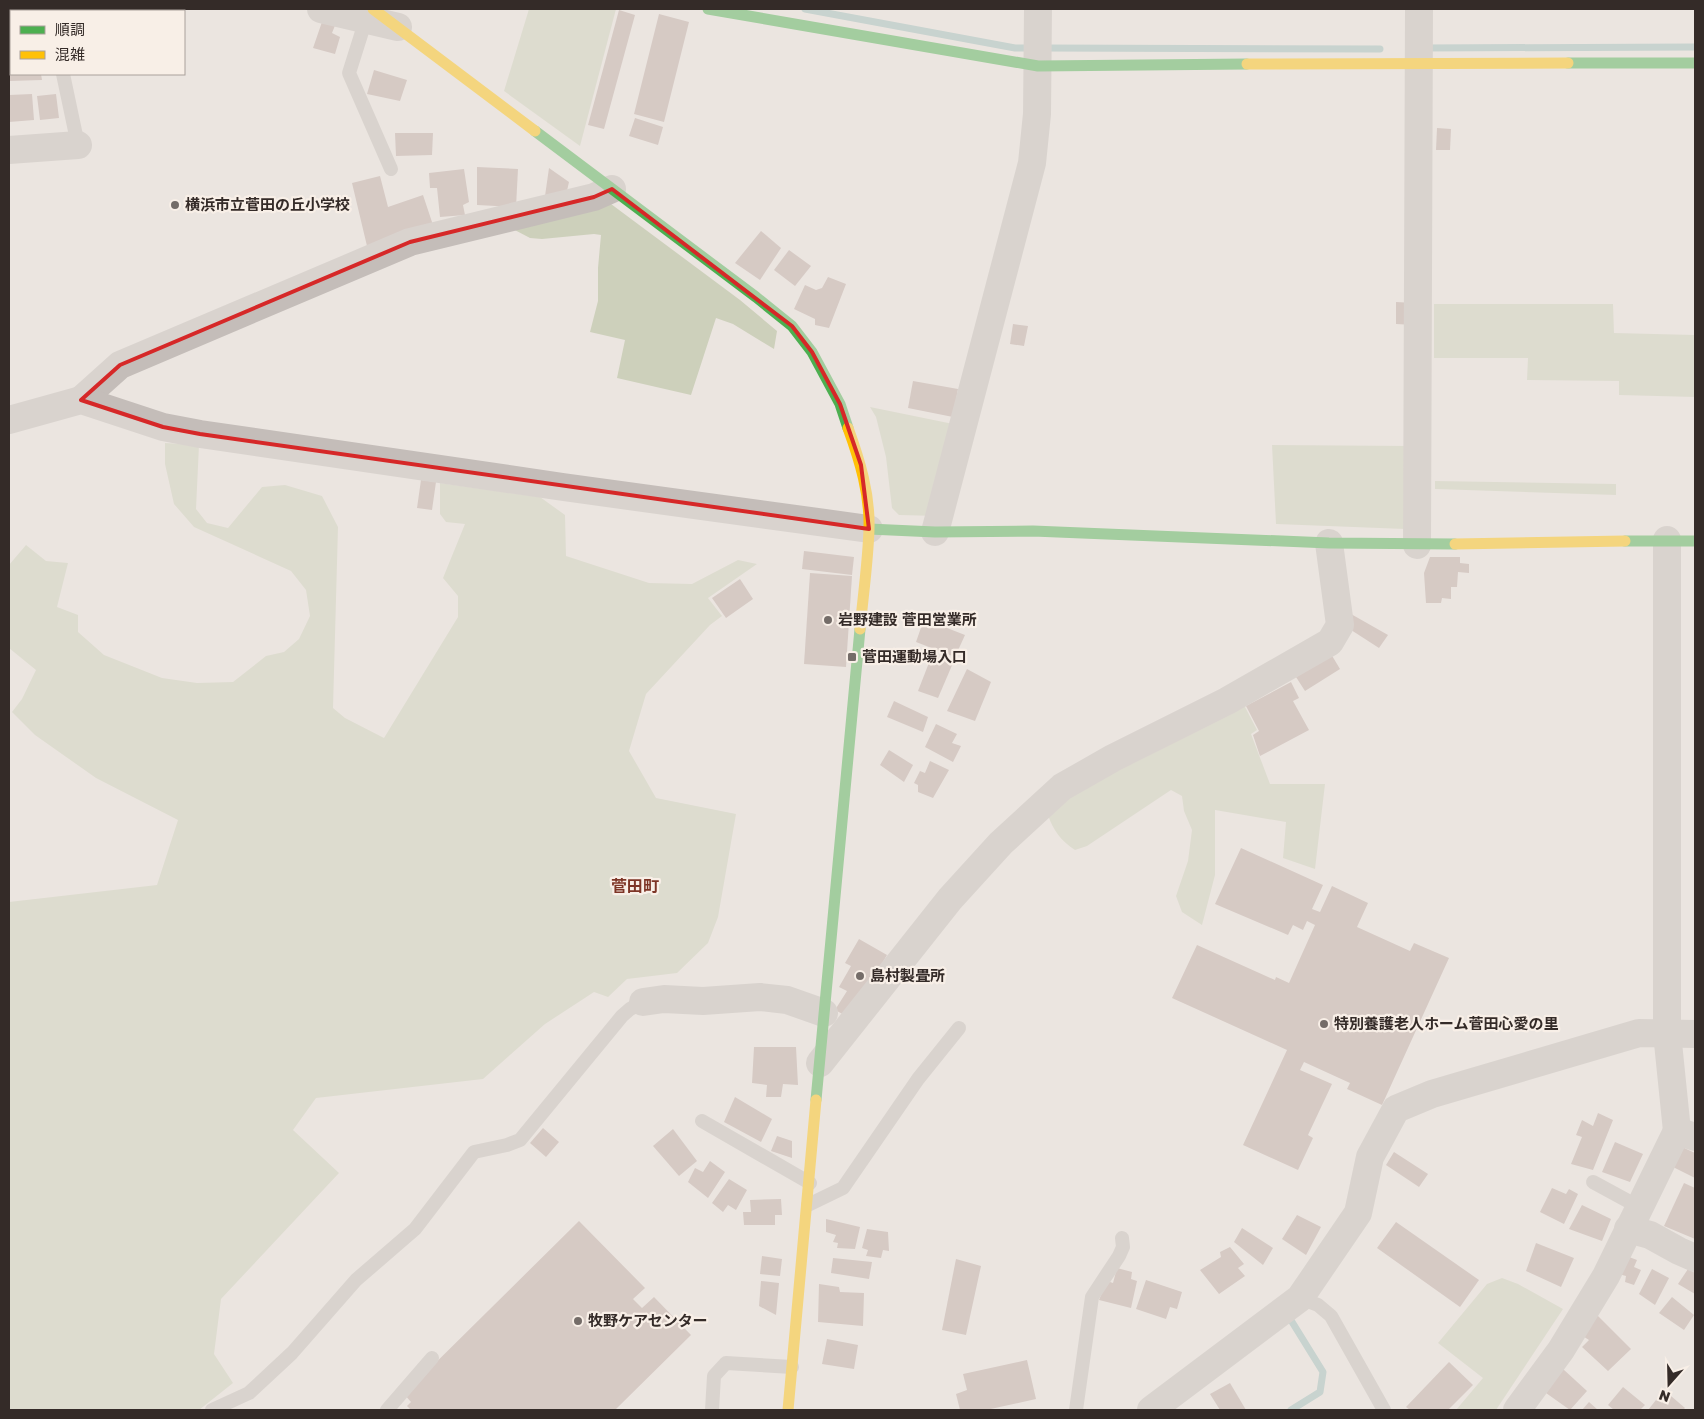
<svg xmlns="http://www.w3.org/2000/svg" width="1704" height="1419" viewBox="0 0 1704 1419" font-family="'Golos Text','Noto Sans JP',sans-serif">
	<style>
		.green { fill: #cdd0bb }
		.lines { fill: none; stroke-linecap: round; stroke-linejoin: round }
		.stream { stroke: #9dbcba; stroke-width: 7 }
		.building { fill: #bda8a3 }
		.lane { stroke: #c4bdb9; stroke-width: 14 }
		.street { stroke: #c4bdb9; stroke-width: 28 }
		.fast { stroke: #4caf50; stroke-width: 11 }
		.slow { stroke: #ffc107; stroke-width: 11 }
		.marked { fill: none; stroke: #d62828; stroke-width: 4; stroke-linejoin: round }
		.poi-dot { fill: #746c68; stroke: #f8efe7; stroke-width: 2 }
		.labels { text-anchor: middle; stroke-width: 4.5; stroke-linejoin: round; paint-order: stroke }
		.poi-label { font-size: 15px; font-weight: bold; fill: #342b28; stroke: #f8efe7; text-anchor: start }
		.neighbourhood-label { font-size: 16px; font-weight: bold; fill: #7d3526; stroke: #f8efe7 }
	</style>
	<rect width="100%" height="100%" fill="#ebe5e0"/>
	<g class="green">
		<path d="M529 9H616L580 146 504 91Z"/>
		<path d="M611 204 740 300 777 331 774 349 733 324 716 318 691 395 617 378 625 340 590 332 598 301V268L601 235 594 234 542 239 530 238 511 228Z"/>
		<path d="M1434 304H1613L1614 333 1695 335V397L1619 395V381L1527 380 1528 358H1434Z"/>
		<path d="M870 407 963 426 938 516 899 515 892 508 886 457 876 417Z"/>
		<path d="M165 443 199 445 196 509 207 523 228 528 262 487 285 485 322 496 338 527 333 708 345 718 384 738 458 617V596L443 578 465 524 446 522 440 514V483L540 497 565 515 566 556 649 583 692 584 738 560 757 564 708 598 722 616 710 625 646 694 629 751 656 798 736 814 718 917 708 943 677 973 627 979 608 997 594 992 545 1024 483 1079 316 1098 293 1130 339 1173 221 1299 214 1354 233 1383 199 1410H9V902L157 885 178 820 96 778 35 735 12 712 22 699 36 670 9 648V565L26 545 46 561 68 563 57 607 78 615V632L104 655 162 678 197 683 233 682 266 656 284 652 299 639 310 616 306 590 291 571 194 527 174 504 165 464Z"/>
		<path d="M1272 445 1412 446 1405 529 1276 524Z"/>
		<path d="M1435 481 1616 484V495L1435 489Z"/>
		<path d="M1244 705 1257 730 1251 734 1270 784H1325L1315 869 1283 858 1286 822 1215 810V875L1202 925 1182 912 1176 896 1188 861 1192 830 1184 811 1182 796 1171 790 1087 846 1075 850C1061 841 1053 830 1048 815L1075 788Z"/>
		<path d="M1502 1278 1518 1284 1563 1309 1496 1410H1456L1483 1378 1438 1343 1487 1284Z"/>
	</g>
	<g class="lines">
		<g class="stream">
			<path d="M805 9 1015 48H1032"/>
			<path d="M1043 48 1380 49"/>
			<path d="M1423 48 1695 47"/>
			<path d="M1289 1317 1323 1372 1320 1392 1291 1410"/>
		</g>
	</g>
	<g class="building">
		<path d="M619 10 635 15 604 129 588 125Z"/>
		<path d="M659 14 689 22 664 122 634 114Z"/>
		<path d="M323 19 336 23 332 33 340 37 335 54 313 48Z"/>
		<path d="M9 54H11V74H41L42 80 9 81Z"/>
		<path d="M374 70 407 80 400 101 367 94Z"/>
		<path d="M32 94 34 120 9 122V95Z"/>
		<path d="M56 94 59 118 40 120 37 96Z"/>
		<path d="M635 118 663 127 658 145 629 136Z"/>
		<path d="M1437 128 1451 129 1450 150H1436Z"/>
		<path d="M395 133H433L432 155 396 156Z"/>
		<path d="M477 167 518 169 516 207 477 205Z"/>
		<path d="M549 168 569 182 566 195 545 196Z"/>
		<path d="M464 169 469 202 463 205 465 215 440 217 437 188H430L429 173Z"/>
		<path d="M380 176 388 207 423 195 433 225 367 246 352 183Z"/>
		<path d="M761 231 781 248 760 280 735 263Z"/>
		<path d="M789 250 811 266 795 286 774 270Z"/>
		<path d="M828 277 846 284 829 328 815 325V319L794 309 805 285 816 290 822 288Z"/>
		<path d="M1396 302 1415 303 1414 325 1396 324Z"/>
		<path d="M1013 324 1028 326 1024 346 1010 344Z"/>
		<path d="M913 381 958 389 953 417 908 408Z"/>
		<path d="M421 480 436 482 432 510 417 508Z"/>
		<path d="M804 551 854 557 852 575 802 569Z"/>
		<path d="M1430 557H1460V563L1469 564V573L1458 572 1457 587H1451V599L1442 598 1441 603H1426L1424 573Z"/>
		<path d="M810 573 852 576 846 667 804 664Z"/>
		<path d="M740 579 753 599 726 618 712 598Z"/>
		<path d="M1351 614 1388 635 1379 648 1348 628Z"/>
		<path d="M924 619 965 635 955 657 916 642Z"/>
		<path d="M1331 654 1340 669 1305 691 1296 677Z"/>
		<path d="M932 655 953 663 938 698 918 691Z"/>
		<path d="M967 669 991 682 975 721 947 711Z"/>
		<path d="M1291 682 1299 698 1293 701 1309 730 1260 756 1253 735 1259 731 1246 706Z"/>
		<path d="M894 701 928 717 923 732 887 717Z"/>
		<path d="M936 724 957 734 952 743 961 746 953 762 925 747Z"/>
		<path d="M889 750 913 765 904 782 880 765Z"/>
		<path d="M930 761 949 770 933 798 918 792V785L914 783 920 771 925 773Z"/>
		<path d="M1241 848 1323 885 1312 909 1320 912 1332 886 1368 903 1357 927 1410 951 1414 943 1449 958 1382 1105 1347 1089 1350 1083 1304 1062 1300 1070 1332 1084 1308 1135 1313 1138 1298 1170 1243 1145 1287 1050 1172 998 1197 945 1275 980 1276 977 1289 983 1315 925 1307 921 1303 930 1293 925 1288 935 1215 904Z"/>
		<path d="M859 939 887 955 850 1018 835 1010 847 991 839 987 851 966 845 963Z"/>
		<path d="M754 1047H796L798 1085 783 1084 781 1097H766L767 1085 752 1083Z"/>
		<path d="M735 1097 772 1119 761 1142 724 1122Z"/>
		<path d="M1598 1113 1613 1120 1593 1170 1571 1164 1582 1137 1576 1135 1582 1120 1593 1126Z"/>
		<path d="M543 1128 559 1142 546 1157 530 1143Z"/>
		<path d="M673 1129 697 1161 679 1176 653 1146Z"/>
		<path d="M777 1136 792 1141V1158L771 1151Z"/>
		<path d="M1615 1142 1643 1154 1630 1182 1602 1172Z"/>
		<path d="M1682 1147 1695 1153V1178L1673 1167Z"/>
		<path d="M1394 1152 1428 1174 1419 1187 1386 1165Z"/>
		<path d="M710 1161 725 1172 708 1198 688 1182 695 1168 703 1172Z"/>
		<path d="M729 1179 747 1190 736 1210 728 1205 723 1212 712 1203Z"/>
		<path d="M1684 1183 1695 1188V1239L1664 1226Z"/>
		<path d="M1552 1188 1566 1194 1569 1189 1578 1194 1564 1224 1540 1212Z"/>
		<path d="M781 1199 782 1215H775V1225H744L743 1212H751L750 1200Z"/>
		<path d="M1582 1205 1611 1219 1602 1241 1569 1229Z"/>
		<path d="M1297 1215 1321 1227 1306 1255 1282 1239Z"/>
		<path d="M826 1219 860 1227 855 1249 837 1248 838 1243 833 1242 836 1235 826 1232Z"/>
		<path d="M579 1221 645 1288 633 1299 642 1308 654 1297 691 1335 615 1410H411L407 1406 411 1402 404 1394Z"/>
		<path d="M1396 1222 1479 1280 1460 1307 1377 1248Z"/>
		<path d="M1242 1228 1273 1248 1263 1265 1234 1242Z"/>
		<path d="M867 1229 888 1232 889 1251 883 1250 881 1258 866 1256 868 1250 862 1248Z"/>
		<path d="M1536 1243 1574 1258 1561 1287 1526 1271Z"/>
		<path d="M1230 1247 1244 1264 1238 1268 1245 1276 1219 1294 1200 1270 1221 1257 1220 1252Z"/>
		<path d="M1624 1255 1637 1260 1634 1267 1641 1270 1634 1285 1625 1282 1626 1276 1615 1273Z"/>
		<path d="M762 1256 782 1259 780 1276 760 1274Z"/>
		<path d="M833 1258 872 1262 869 1279 831 1273Z"/>
		<path d="M956 1259 981 1266 966 1335 942 1330Z"/>
		<path d="M1117 1268 1132 1272 1131 1279 1137 1281 1131 1308 1099 1300 1107 1281 1113 1283Z"/>
		<path d="M1652 1269 1669 1278 1655 1305 1639 1294Z"/>
		<path d="M1688 1269 1695 1273V1294L1678 1284Z"/>
		<path d="M1146 1280 1182 1292 1177 1309 1170 1307 1166 1319 1136 1309Z"/>
		<path d="M761 1281 779 1283 776 1315 759 1306Z"/>
		<path d="M819 1284 839 1287 840 1292 864 1293 863 1326 818 1322Z"/>
		<path d="M1672 1297 1694 1315 1684 1330 1659 1313Z"/>
		<path d="M1597 1315 1631 1349 1608 1371 1582 1347 1589 1340 1578 1333Z"/>
		<path d="M827 1339 858 1345 854 1369 822 1364Z"/>
		<path d="M1027 1360 1036 1399 986 1410H960L956 1394 967 1390 963 1374Z"/>
		<path d="M1449 1362 1473 1385 1448 1410H1410L1406 1407Z"/>
		<path d="M1563 1369 1587 1391 1570 1410 1546 1393Z"/>
		<path d="M1230 1383 1246 1410H1220L1210 1394Z"/>
		<path d="M1623 1387 1645 1405 1640 1410H1614L1608 1405Z"/>
		<path d="M1664 1390 1685 1408 1683 1410H1648Z"/>
		<path d="M1589 1402 1598 1410H1582Z"/>
	</g>
	<g class="lines">
		<g class="lane">
			<path d="M59 11 60 9"/>
			<path d="M366 19 349 73 391 169"/>
			<path d="M63 74 78 145"/>
			<path d="M702 1121 810 1183"/>
			<path d="M1593 1182 1639 1207"/>
			<path d="M808 1205 843 1188 918 1079 959 1028"/>
			<path d="M1300 1298 1318 1305 1331 1316 1384 1410"/>
			<path d="M212 1410 249 1393 292 1353 356 1280 415 1229 474 1152 507 1145 520 1140 622 1016 630 1009 643 1002"/>
			<path d="M387 1410 432 1358"/>
			<path d="M712 1410 714 1376 726 1363 792 1367"/>
			<path d="M1076 1410 1092 1297 1119 1256 1123 1247 1122 1238"/>
		</g>
		<g class="street">
			<path d="M321 9 398 27"/>
			<path d="M9 150 78 145"/>
			<path d="M81 400 120 365 410 242 594 197 612 189"/>
			<path d="M9 420 81 400 163 427 200 434 563 487 869 529"/>
			<path d="M935 532 1032 163 1037 114 1038 9"/>
			<path d="M1667 540V1033L1677 1131 1695 1137"/>
			<path d="M1417 545 1419 9"/>
			<path d="M643 1002 664 999 703 1001 760 997 787 1000 824 1013"/>
			<path d="M820 1063 950 899 1001 843 1062 787 1113 758 1227 701 1330 642 1340 625 1329 543"/>
			<path d="M1628 1229 1650 1235 1679 1251 1695 1258"/>
			<path d="M1151 1410 1300 1298 1358 1213 1370 1157 1396 1109 1432 1094 1639 1033 1695 1034"/>
			<path d="M1517 1410 1561 1350 1606 1276 1677 1131"/>
		</g>
		<g class="fast">
			<path d="M708 9 1038 66 1247 64"/>
			<path d="M1568 63H1695"/>
			<path d="M535 131 756 297 792 326 812 352 840 404 848 428"/>
			<path d="M869 529 935 532 1033 531 1329 543 1455 544"/>
			<path d="M1625 541H1695"/>
			<path d="M816 1100 860 629"/>
		</g>
		<g class="slow">
			<path d="M373 9 535 131"/>
			<path d="M1247 64 1568 63"/>
			<path d="M848 428C860 461 870 494 869 529 868 562 863 596 860 629"/>
			<path d="M1455 544 1625 541"/>
			<path d="M788 1410 816 1100"/>
		</g>
	</g>
	<path d="M0 0H1704V1419H0ZM612 189 792 326 812 352 840 404 861 465 869 529 200 434 163 427 81 400 120 365 410 242 594 197Z" fill="#ebe5e0" fill-opacity=".55" fill-rule="evenodd"/>
	<path class="marked" d="M612 189 792 326 812 352 840 404 861 465 869 529 200 434 163 427 81 400 120 365 410 242 594 197Z"/>
	<g class="poi-dot">
		<circle cx="175" cy="205" r="5"/>
		<circle cx="828" cy="620" r="5"/>
		<rect x="847" y="652" width="10" height="10" rx="2.5"/>
		<circle cx="860" cy="976" r="5"/>
		<circle cx="1324" cy="1024" r="5"/>
		<circle cx="578" cy="1321" r="5"/>
	</g>
	<g class="labels">
		<g class="poi-label">
			<text x="185" y="210">横浜市立菅田の丘小学校</text>
			<text x="838" y="625">岩野建設 菅田営業所</text>
			<text x="862" y="662">菅田運動場入口</text>
			<text x="870" y="981">島村製畳所</text>
			<text x="1334" y="1029">特別養護老人ホーム菅田心愛の里</text>
			<text x="588" y="1326">牧野ケアセンター</text>
		</g>
		<g class="neighbourhood-label">
			<text x="635" y="892">菅田町</text>
		</g>
	</g>
	<rect width="1704" height="1419" fill="none" stroke="#342b28" stroke-width="20"/>
	<rect x="10" y="10" width="175" height="65" fill="#f8efe7" stroke="#aaa19b"/>
	<rect x="20" y="26" width="25" height="8" fill="#4caf50" stroke="#aaa19b"/>
	<text x="55" y="35" font-size="15" fill="#342b28">順調</text>
	<rect x="20" y="51" width="25" height="8" fill="#ffc107" stroke="#aaa19b"/>
	<text x="55" y="60" font-size="15" fill="#342b28">混雑</text>
	<g transform="translate(1669 1384) rotate(200)" stroke="#f8efe7" stroke-width="4" paint-order="stroke">
	<path d="M0-4L9 19L0 12L-9 19Z" fill="#342b28"/>
	<text y="-8" font-size="14" font-weight="bold" text-anchor="middle" fill="#342b28">N</text>
	</g>
</svg>
